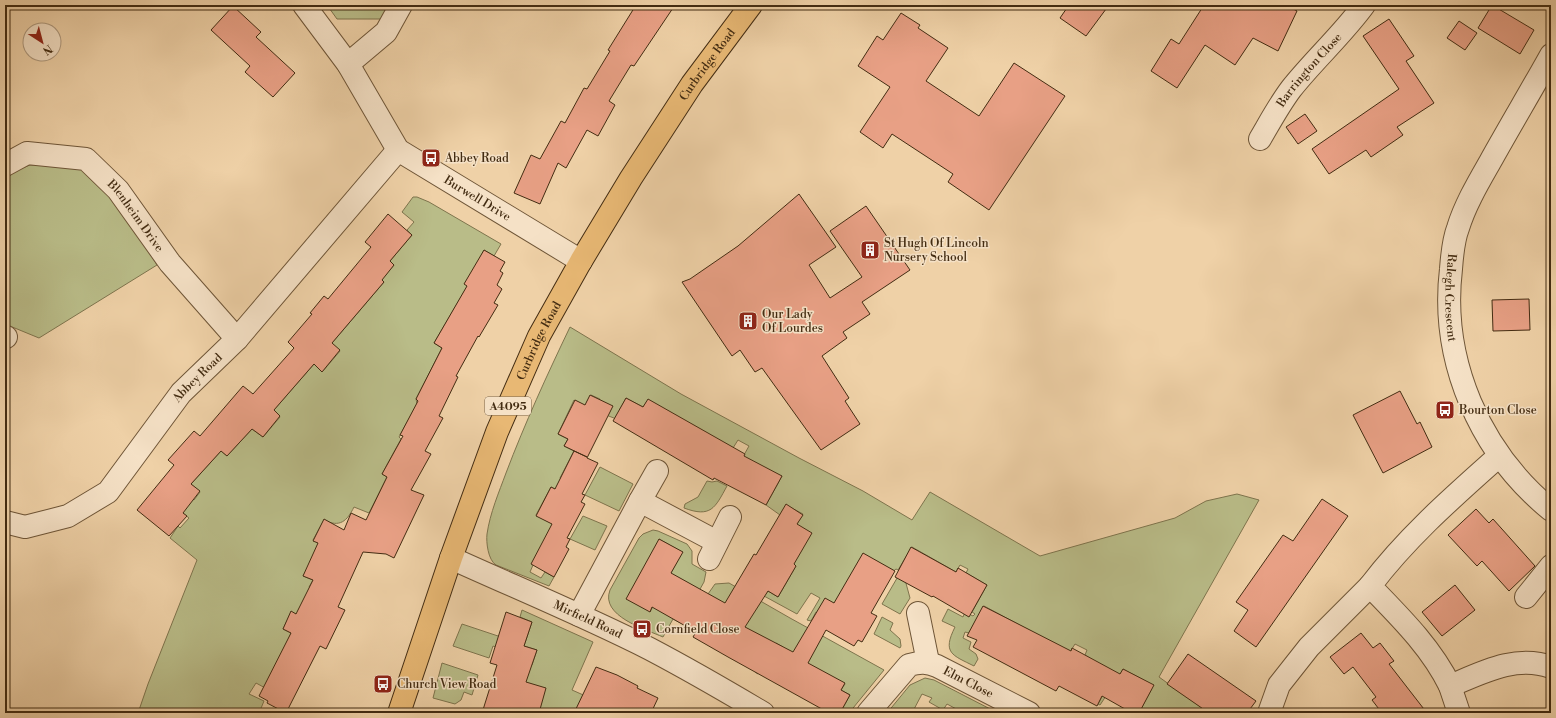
<svg xmlns="http://www.w3.org/2000/svg" width="1556" height="718" viewBox="0 0 1556 718" font-family="'Libre Bodoni',serif">
	<style>
		.green { fill: #b9bc88; stroke: #7e744d; fill-rule: evenodd }
		.building { fill: #e8a085; stroke: #432c12 }
		.lines { fill: none; stroke-linecap: round; stroke-linejoin: round }
		.minor-casing { stroke: #6e5537; stroke-width: 24 }
		.primary-casing { stroke: #432c12; stroke-width: 24 }
		.minor { stroke: #f5e1c6; stroke-width: 22 }
		.primary { stroke: #e8b874; stroke-width: 22 }
		.labels { text-anchor: middle; stroke-width: 3; stroke-linejoin: round; paint-order: stroke }
		.shield { fill: #f5e1c6; stroke: #786248; stroke-width: 1 }
		.shield-label { font-size: 11px; font-weight: bold; fill: #432c12 }
		.street-label { font-size: 12px; fill: #432c12; stroke: #f5e1c6 }
		.poi-label { font-size: 12px; fill: #432c12; stroke: #f5e1c6; text-anchor: start }
	</style>
	<rect width="100%" height="100%" fill="#efd1a7"/>
	<filter id="stains"><feTurbulence type="fractalNoise" baseFrequency=".005" numOctaves="4"/><feColorMatrix values="0 0 0 0 .2 0 0 0 0 .09 0 0 0 0 .02 0 0 0 .5 -.17"/></filter>
	<radialGradient id="worn" r=".72"><stop offset=".6" stop-color="#630" stop-opacity="0"/><stop offset="1" stop-color="#630" stop-opacity=".3"/></radialGradient>
	<g class="green">
		<path d="M327 5H391L383 19H337Z"/>
		<path d="M61 164 87 170 109 185 157 265 39 338 5 324V175L30 165Z"/>
		<path d="M413 197H417L429 202 501 244 494 256 484 250 467 287 434 343 442 348 416 399 417 404 399 437 401 439 382 474 387 477 369 513 354 507C347 521 340 528 324 520L313 540 321 545 303 576 313 580 309 587 315 590 301 616 291 612 283 629 291 633 269 690 256 683 249 694 264 701 259 713H138L148 684 197 560 170 538 178 526 180 528 189 518 178 509 189 496 194 500 200 492 191 484 221 451 227 456 252 429 263 437 280 417 273 411 314 364 323 371 340 351 332 343 384 282 381 280 394 265 390 261 412 235 407 230 414 222 402 212Z"/>
		<path d="M570 327 681 394 799 458 863 491 912 520 930 492 1040 556 1175 518 1206 501 1237 494 1259 500 1159 677 1209 713H1139L1151 690 1144 687 1147 682 1123 669 1108 696H1106L1100 705 1098 704 1113 676 1085 655 1087 650 1075 644 1070 652 984 606 969 633 965 632 963 638 971 642 969 649 976 654 978 659 974 666C952 655 942 653 955 627L942 621 948 609 963 617 965 612 973 616 975 614 972 612 987 585 966 573 968 569 960 565 956 572 912 547 898 570 896 569 831 621 816 612 811 621 807 620 820 598 811 593 797 614 764 596 768 591 778 597 796 566 794 564 797 524 803 514 786 505 780 515 766 505 782 476 730 480 749 446 738 440 733 448 648 400 643 407 626 398 620 409 622 411 623 422C613 417 604 415 595 410L600 399 591 395 585 406 574 400 558 434 568 439 564 446 574 451 560 478 584 490 555 489 551 487 536 515 570 533 567 537 533 565 530 572 541 578 545 572 554 577 549 586 496 565C488 560 486 542 487 534 490 513 499 492 506 473 525 423 547 375 570 327Z"/>
		<path d="M600 467 633 484 619 511 585 495Z"/>
		<path d="M707 481 712 482 717 481 727 486C715 508 711 518 684 508L685 504 698 497Z"/>
		<path d="M583 516 607 526 595 550 570 539Z"/>
		<path d="M653 530 658 531 687 544 692 551V564L706 572 704 582 681 623 673 619 663 637C645 629 600 616 610 590L639 538 643 534ZM659 539 682 552 650 612Z"/>
		<path d="M900 573 904 576 910 598 900 614 882 604Z"/>
		<path d="M729 583 790 618 884 670 849 713H840L850 695 841 690 845 684 779 655 783 647 776 643 758 674 755 672 771 642 739 624 708 594 715 584Z"/>
		<path d="M522 610 593 642 572 690 624 713H529L498 666 532 665 537 650 524 646 532 622 520 617Z"/>
		<path d="M882 617 893 623 890 630 900 639 901 646 900 648 874 634Z"/>
		<path d="M462 624 507 639 503 650 493 646 489 658 453 646Z"/>
		<path d="M442 663 478 675 472 695 464 692 461 700 455 704 433 698Z"/>
		<path d="M925 678 934 680 998 713H958L960 711 947 704 943 710 929 702 932 698 922 694 912 713H887L910 685Z"/>
	</g>
	<g class="building">
		<path d="M636 5H675L634 66 631 65 609 101 615 105 598 136 587 130 566 168 558 163 540 204 514 193 531 155 540 159 561 121 565 123 584 88 587 89 610 51 608 50Z"/>
		<path d="M1069 5H1109L1086 36 1060 18Z"/>
		<path d="M1204 5H1286L1297 11 1278 51 1253 38 1235 65 1205 45 1177 88 1151 71 1171 39 1179 44Z"/>
		<path d="M1492 5 1534 30 1520 54 1478 28Z"/>
		<path d="M233 6 261 32 256 37 295 73 273 97 245 72 250 66 211 30Z"/>
		<path d="M901 13 920 25 918 28 948 48 926 81 979 116 1014 63 1065 96 989 210 948 182 953 174 892 134 883 148 860 132 890 87 858 66 877 36 883 40Z"/>
		<path d="M1389 19 1414 56 1406 61 1434 103 1397 127 1403 135 1371 157 1366 150 1329 174 1312 149 1399 89 1363 36Z"/>
		<path d="M1459 21 1477 33 1465 50 1447 38Z"/>
		<path d="M1305 114 1317 131 1298 144 1286 127Z"/>
		<path d="M799 194 836 247 809 265 830 298 862 277 830 231 866 206 910 270 862 302 870 314 843 332 847 338 822 356 849 398 845 401 860 424 821 450 762 368 755 372 740 350 732 356 682 282 690 279 738 246Z"/>
		<path d="M388 214 412 235 390 261 394 265 382 280 384 282 332 343 340 350 322 372 314 364 274 410 280 416 263 437 252 429 227 456 221 451 191 484 200 491 183 513 187 516 169 536 137 510 174 465 168 460 194 431 200 436 243 386 253 394 294 348 288 342 312 314 310 313 324 296 328 299 371 247 365 242Z"/>
		<path d="M484 250 505 262 500 271 503 273 497 285 502 289 494 303 498 305 479 337 478 336 456 376 458 377 439 416 443 418 425 451 431 454 411 490 424 495 394 558 386 554 363 552 338 607 345 610 326 649 320 646 286 713 267 703 268 701 259 696 291 633 283 629 291 611 296 614 313 580 303 576 318 543 313 541 324 519 344 530 351 513 366 520 387 477 382 474 403 436 400 435 418 401 416 399 442 348 434 343 467 286 464 284Z"/>
		<path d="M1529 299 1530 330 1493 331 1492 300Z"/>
		<path d="M1400 391 1417 424 1420 422 1432 447 1383 473 1353 415Z"/>
		<path d="M590 395 613 406 587 458 598 463 582 494 585 495 581 502 585 504 567 538 570 539 566 547 569 549 554 577 531 564 552 524 536 516 551 487 555 489 574 451 587 457 564 446 568 439 558 434 575 400 585 405Z"/>
		<path d="M626 398 643 407 648 399 745 454 744 456 782 476 766 505 714 478 713 480 613 421Z"/>
		<path d="M1322 499 1348 516 1256 647 1234 631 1248 610 1236 602 1283 535 1293 541Z"/>
		<path d="M786 504 803 515 797 524 812 533 794 564 796 566 778 597 768 591 745 627 793 652 825 598 834 603 863 553 895 571 871 613 877 616 862 642 858 640 854 646 826 630 808 663 845 683 841 690 850 695 840 713H829L728 657 693 637 696 632 652 607 650 612 626 599 659 539 683 552 671 573 725 603 754 554 756 555Z"/>
		<path d="M1476 509 1489 523 1493 519 1535 566 1509 591 1482 561 1477 566 1448 535Z"/>
		<path d="M911 547 956 572 958 568 987 585 969 617 933 596 932 597 895 577Z"/>
		<path d="M1455 585 1475 610 1442 636 1422 612Z"/>
		<path d="M983 606 1071 651 1072 648 1120 674 1123 669 1154 685 1139 713H1132L1102 696 1097 706 1059 686 1056 691 973 647 977 640 967 636Z"/>
		<path d="M506 612 532 622 524 646 537 650 526 682 546 688 539 713H482L497 665 490 663Z"/>
		<path d="M1361 633 1373 648 1380 643 1394 661 1389 664 1427 713H1382L1372 700 1376 697 1353 667 1344 674 1330 657Z"/>
		<path d="M1188 654 1256 701 1247 713H1209L1167 684Z"/>
		<path d="M596 667 617 675 638 686 637 688 658 698 651 713H574Z"/>
	</g>
	<g class="lines">
		<defs>
			<g id="minor">
				<path id="s1" d="M304 5 348 64 398 150 581 261"/>
				<path id="s2" d="M1551 55C1531 91 1510 126 1490 162 1478 183 1465 205 1458 228 1453 241 1452 256 1451 269 1440 361 1480 452 1551 510"/>
				<path d="M348 64 386 32 401 5"/>
				<path id="s3" d="M1260 139C1270 122 1279 105 1291 89 1314 60 1342 35 1364 5"/>
				<path id="s4" d="M5 165 27 153 86 159 118 190 170 263 237 339"/>
				<path d="M5 337H6"/>
				<path d="M1499 456C1453 497 1407 537 1370 586 1399 616 1431 647 1450 686 1481 673 1516 654 1551 667"/>
				<path d="M640 501 657 471"/>
				<path id="s5" d="M5 522 25 527 68 516 108 492 181 393 237 339 398 150"/>
				<path id="s6" d="M451 558C517 588 585 616 650 649 688 669 726 691 763 713"/>
				<path d="M709 559 730 517"/>
				<path d="M1526 597 1551 566"/>
				<path d="M918 613 928 662"/>
				<path d="M579 615 640 501 717 542"/>
				<path d="M1450 686 1459 713"/>
				<path id="s7" d="M868 713 909 665C920 662 927 662 937 666L1029 713"/>
				<path d="M1269 713 1279 685 1309 647 1370 586"/>
			</g>
			<g id="primary">
				<path id="s8" d="M399 713 451 558 497 432 539 336 581 261 631 178 692 84 751 5"/>
			</g>
		</defs>
		<use href="#minor" class="minor-casing"/>
		<use href="#primary" class="primary-casing"/>
		<use href="#minor" class="minor"/>
		<use href="#primary" class="primary"/>
	</g>
	<defs>
		<symbol id="bus-square" viewBox="-11 -11 22 22"><rect x="-9" y="-9" width="18" height="18" rx="4" fill="#8f2418" stroke="#f5e1c6"/><path d="M-5-6H5V4H4V6H2V4H-2V6H-4V4H-5ZM-3.5-4V0h7V-4ZM-3.5 1.2v1.5H-2V1.2ZM2 1.2v1.5H3.5V1.2Z" fill="#fff"/></symbol>
		<symbol id="building-square" viewBox="-11 -11 22 22"><rect x="-9" y="-9" width="18" height="18" rx="4" fill="#8f2418" stroke="#f5e1c6"/><path d="M-4-6H4V6H1V3H-1V6H-4ZM-2.5-4.3h1.7v1.8h-1.7ZM.8-4.3h1.7v1.8H.8ZM-2.5-1h1.7V.8h-1.7ZM.8-1h1.7V.8H.8Z" fill="#fff"/></symbol>
	</defs>
	<g fill-rule="evenodd">
		<use href="#bus-square" x="420" y="147" width="22" height="22"/>
		<use href="#building-square" x="859" y="239" width="22" height="22"/>
		<use href="#building-square" x="737" y="310" width="22" height="22"/>
		<use href="#bus-square" x="1434" y="399" width="22" height="22"/>
		<use href="#bus-square" x="631" y="618" width="22" height="22"/>
		<use href="#bus-square" x="372" y="673" width="22" height="22"/>
	</g>
	<g class="labels">
		<rect class="shield" x="485" y="397" width="46" height="18" rx="3"/>
		<g class="shield-label">
			<text x="508" y="410">A4095</text>
		</g>
		<g class="street-label">
			<text dy="4" stroke="none"><textPath href="#s8" startOffset="722">Curbridge Road</textPath></text>
			<text dy="4" stroke="none"><textPath href="#s3" startOffset="85">Barrington Close</textPath></text>
			<text dy="4" stroke="none"><textPath href="#s1" startOffset="266">Burwell Drive</textPath></text>
			<text dy="4" stroke="none"><textPath href="#s4" startOffset="160">Blenheim Drive</textPath></text>
			<text dy="4" stroke="none"><textPath href="#s2" startOffset="267">Ralegh Crescent</textPath></text>
			<text dy="4" stroke="none"><textPath href="#s8" startOffset="398">Curbridge Road</textPath></text>
			<text dy="4" stroke="none"><textPath href="#s5" startOffset="257">Abbey Road</textPath></text>
			<text dy="4" stroke="none"><textPath href="#s6" startOffset="150">Mirfield Road</textPath></text>
			<text dy="4" stroke="none"><textPath href="#s7" startOffset="127">Elm Close</textPath></text>
		</g>
		<g class="poi-label">
			<text x="445" y="162">Abbey Road</text>
			<text x="884" y="247">St Hugh Of Lincoln<tspan x="884" dy="14">Nursery School</tspan></text>
			<text x="762" y="318">Our Lady<tspan x="762" dy="14">Of Lourdes</tspan></text>
			<text x="1459" y="414">Bourton Close</text>
			<text x="656" y="633">Cornfield Close</text>
			<text x="397" y="688">Church View Road</text>
		</g>
	</g>
	<rect width="1556" height="718" fill="none" stroke="#efd1a7" stroke-width="20"/>
	<rect x="6" y="6" width="1544" height="706" fill="none" stroke="#432c12" stroke-width="2"/>
	<rect x="10" y="10" width="1536" height="698" fill="none" stroke="#432c12"/>
	<g transform="translate(42 42) rotate(144)"><circle r="19" fill="#f5e1c6" stroke="#ae997e"/>
	<path d="M0-3L7 15L0 10L-7 15Z" fill="#8f2418"/>
	<text y="-6" font-size="11" font-weight="bold" text-anchor="middle" fill="#432c12">N</text>
	</g>
	<rect width="100%" height="100%" filter="url(#stains)"/>
	<rect width="100%" height="100%" fill="url(#worn)"/>
</svg>
